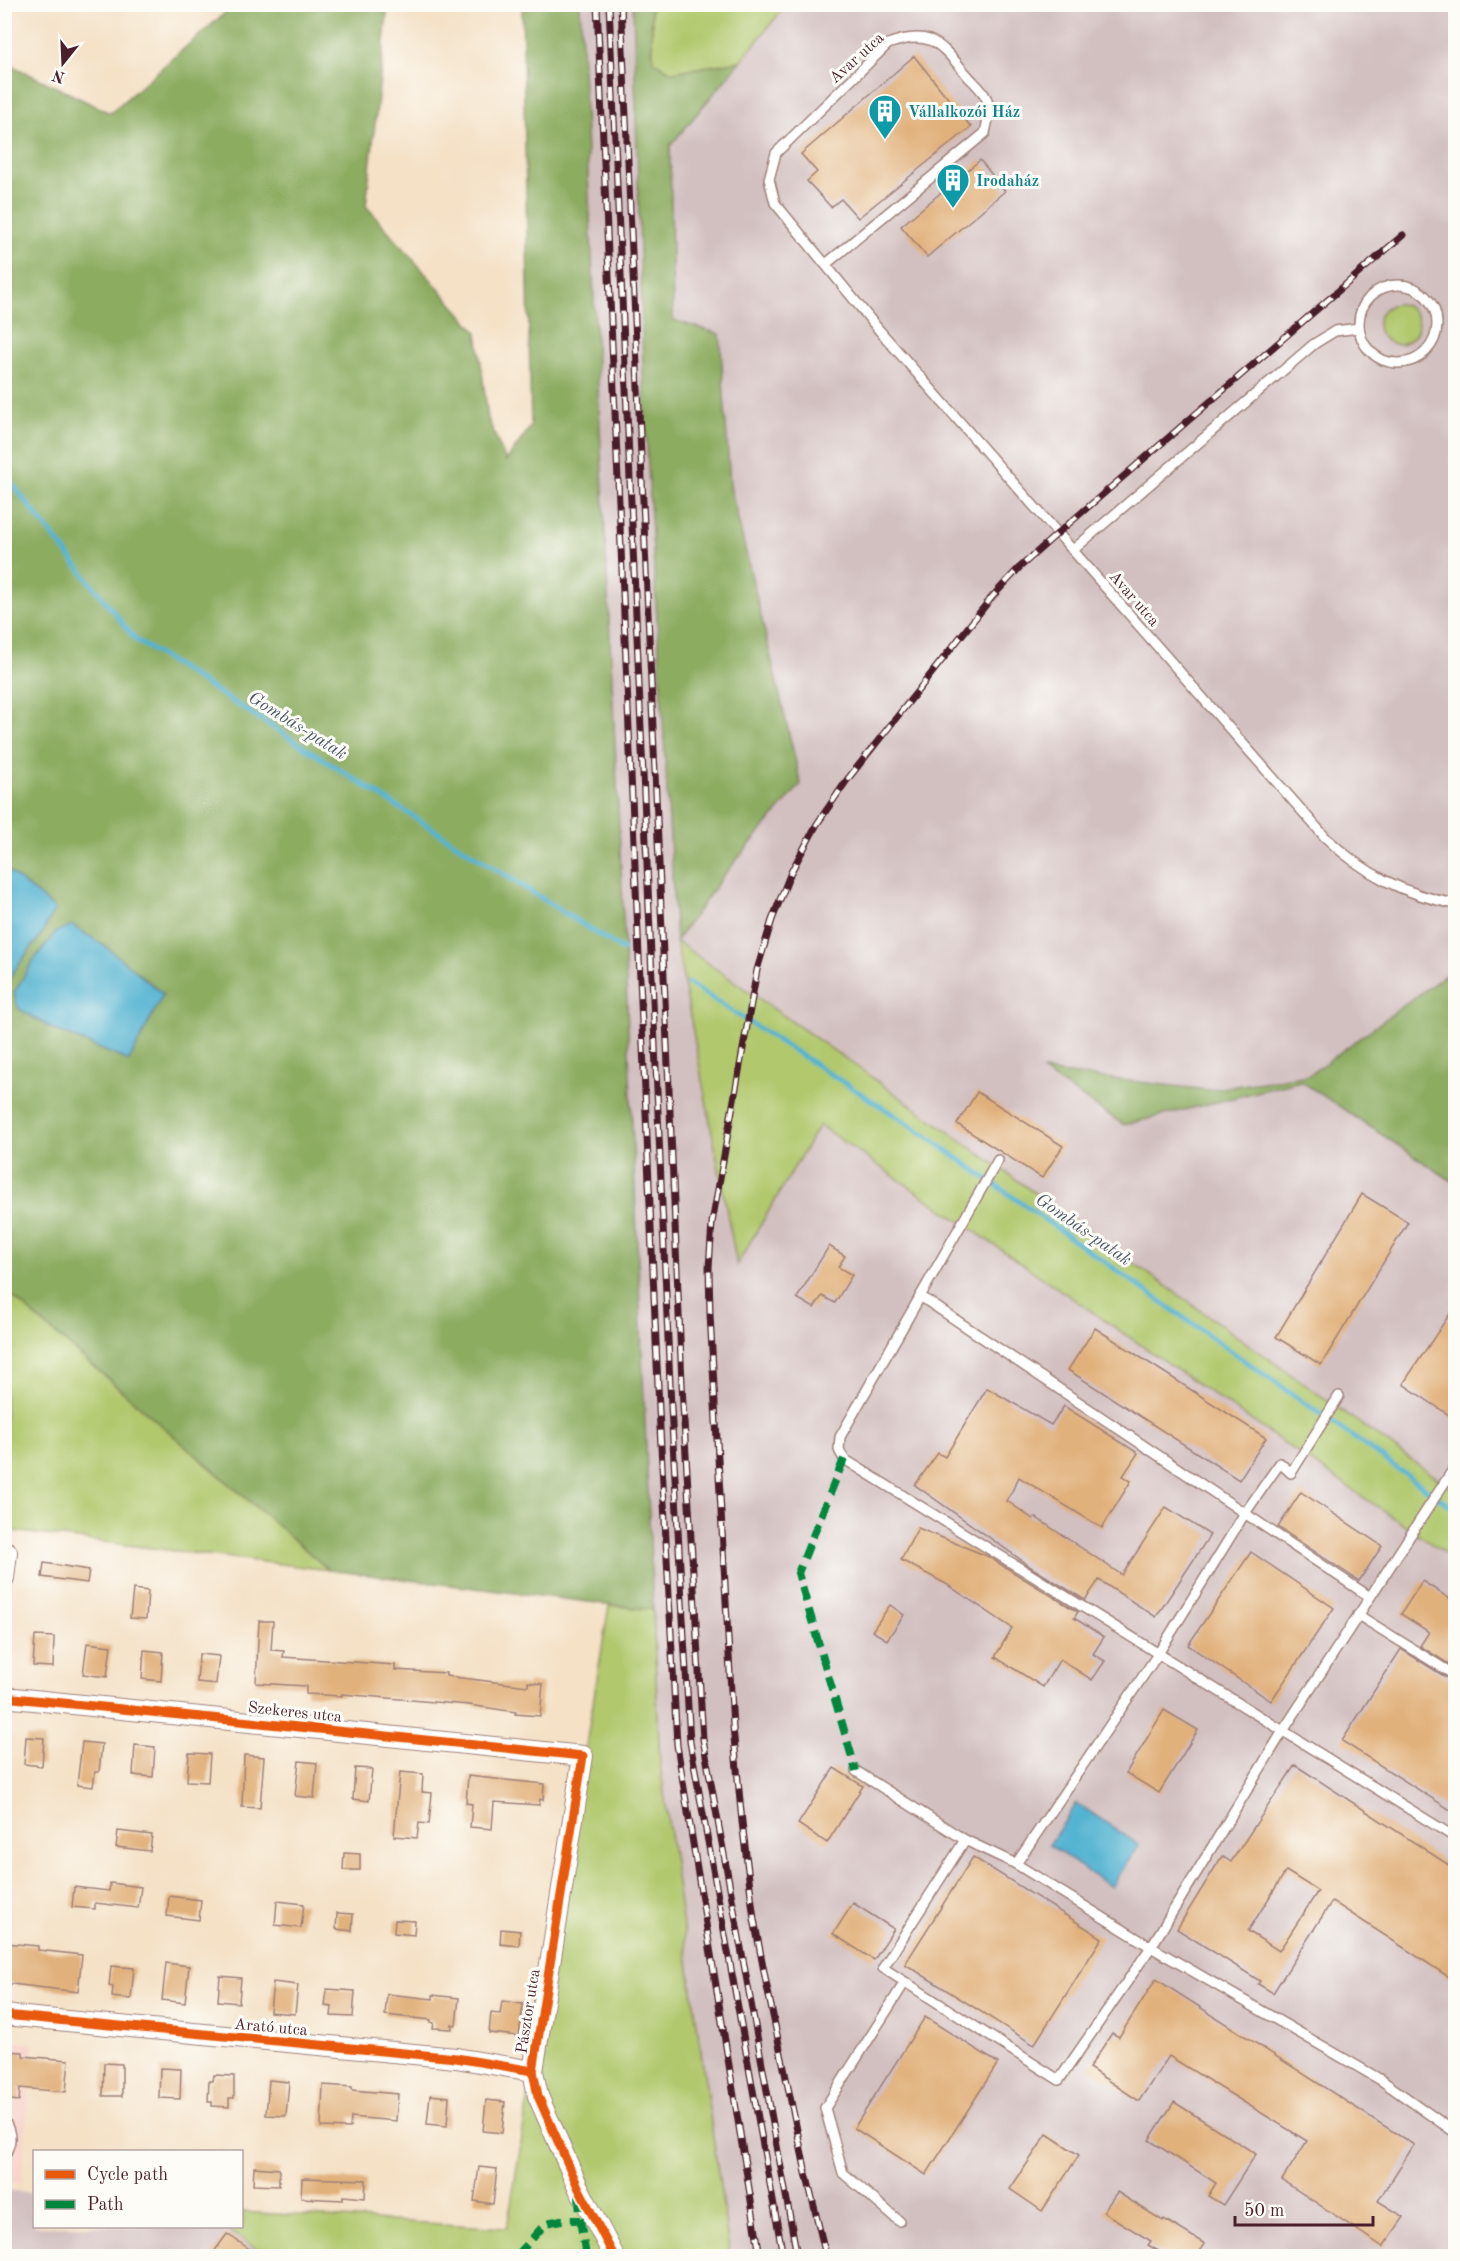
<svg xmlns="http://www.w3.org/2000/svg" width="1460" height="2261" viewBox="0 0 1460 2261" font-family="'Old Standard TT',serif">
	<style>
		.built { fill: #f7d1c8 }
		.industrial { fill: #d2bfc0 }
		.green { fill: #b1c86d; stroke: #7e744c; stroke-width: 1.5 }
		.forest { fill: #8cac60; stroke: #6b6646; stroke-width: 1.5; fill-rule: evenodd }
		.water { fill: #53b3d1; stroke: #4e697e; stroke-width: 1.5 }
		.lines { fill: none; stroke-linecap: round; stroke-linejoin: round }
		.stream { stroke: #53b3d1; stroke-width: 5 }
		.building { fill: #e1b17b; fill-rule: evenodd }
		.service-casing { stroke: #9f8078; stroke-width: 12 }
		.minor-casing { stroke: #9f8078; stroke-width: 22 }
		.service { stroke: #fff; stroke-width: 9 }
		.minor { stroke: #fff; stroke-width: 20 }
		.rail-casing { stroke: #4a1f2b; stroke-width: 7 }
		.rail { stroke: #fdfcf7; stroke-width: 4.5; stroke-dasharray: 14; stroke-linecap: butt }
		.quiet { stroke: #00873e; stroke-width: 8; stroke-dasharray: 15 8; stroke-linecap: butt }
		.cycleway-casing { stroke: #fdfcf7; stroke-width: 13 }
		.cycleway { stroke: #e8590c; stroke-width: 9 }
		.labels { text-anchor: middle; stroke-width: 6; stroke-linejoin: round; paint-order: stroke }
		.street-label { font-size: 16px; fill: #4a1f2b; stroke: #fdfcf7 }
		.culture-label { font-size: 16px; font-weight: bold; fill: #0d838f; stroke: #fdfcf7; text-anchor: start }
		.water-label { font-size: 18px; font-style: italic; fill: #4e5a6d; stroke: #fdfcf7 }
	</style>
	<rect width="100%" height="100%" fill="#fdfcf7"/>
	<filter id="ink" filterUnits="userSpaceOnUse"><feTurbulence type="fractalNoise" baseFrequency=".0167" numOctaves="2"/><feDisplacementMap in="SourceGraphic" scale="12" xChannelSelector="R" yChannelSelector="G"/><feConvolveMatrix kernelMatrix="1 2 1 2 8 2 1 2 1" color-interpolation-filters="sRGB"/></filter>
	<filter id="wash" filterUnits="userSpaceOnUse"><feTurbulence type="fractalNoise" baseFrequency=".008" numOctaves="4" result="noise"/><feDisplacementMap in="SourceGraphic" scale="24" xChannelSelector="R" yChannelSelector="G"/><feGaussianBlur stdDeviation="1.35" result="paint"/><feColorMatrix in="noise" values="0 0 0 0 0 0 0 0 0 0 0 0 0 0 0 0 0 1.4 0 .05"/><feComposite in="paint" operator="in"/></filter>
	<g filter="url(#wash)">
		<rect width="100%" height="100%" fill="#f4e1c6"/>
		<path class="built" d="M4 2041 33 2044 21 2184 5 2182Z"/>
		<g class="industrial">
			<path d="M580 5H633L644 399 676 941 723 876 801 784 730 486 720 334 673 320 670 146 786 5H1455V968L1309 1075 1209 1090 1044 1071 1124 1125 1301 1080 1455 1183V1491L856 1066 676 942 737 1264 819 1124 1455 1560V2256H730L660 1764 623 912Z"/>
			<path d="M4 2190 34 2193V2226L224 2227 267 2256H5Z"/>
		</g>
		<g class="green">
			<path d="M651 5H786L741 61 672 72 653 61Z"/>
			<circle cx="1398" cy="324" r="20"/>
			<path d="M676 941 856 1066 1455 1491V1560L819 1125 737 1265Z"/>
			<path d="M5 1290 329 1570 5 1530Z"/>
			<path d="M609 1605 653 1610 660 1764 730 2256H267L224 2227 242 2226V2212L507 2228Z"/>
		</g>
		<g class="forest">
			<path d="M234 5H388L366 206 477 332 488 419 506 461 531 426 522 5H580L623 912 653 1610 329 1570 5 1290V983L41 935 55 909 5 868 4 62 110 113ZM72 926 105 946 163 994 129 1061 51 1028 18 1008 56 932Z"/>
			<path d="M633 5H651L653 61 672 72 741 61 670 146 673 320 720 334 730 486 801 784 723 876 676 941 644 399Z"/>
			<path d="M1455 968V1183L1301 1081 1124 1125 1042 1071 1209 1090 1309 1075Z"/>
		</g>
		<g class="water">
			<path d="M5 868 55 909 41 935 5 983Z"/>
			<path d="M72 925 105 946 163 994 129 1061 51 1028 18 1008 14 993 33 961 56 932Z"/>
			<path d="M1077 1803 1139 1845 1111 1887 1049 1845Z"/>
		</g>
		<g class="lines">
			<g class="stream">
				<path d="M4 474 136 640 623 950"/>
				<path d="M688 983 918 1130 1456 1510"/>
			</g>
		</g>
		<g id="blocks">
			<g class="building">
				<path d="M914 56 971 127 858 218 841 199 831 207 807 181 817 172 801 154Z"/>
				<path d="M980 160 1005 191 927 257 901 226Z"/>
				<path d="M977 1092 1063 1146 1042 1178 957 1124Z"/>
				<path d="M1362 1194 1408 1222 1321 1365 1276 1337Z"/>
				<path d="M829 1246 845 1256 838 1267 852 1275 835 1303 822 1296 814 1308 797 1298Z"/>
				<path d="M1455 1306V1419L1403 1384Z"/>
				<path d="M1095 1328 1266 1438 1239 1480 1068 1370Z"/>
				<path d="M987 1388 1051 1425 1064 1406 1138 1453 1123 1476 1131 1481 1102 1528 1019 1477 1007 1501 1033 1519 1035 1517 1122 1575 1166 1507 1210 1535 1156 1617 1099 1580 1085 1600 1034 1569 915 1485 938 1453 945 1457Z"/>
				<path d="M1301 1492 1382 1546 1359 1581 1278 1527Z"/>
				<path d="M918 1528 987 1556 1078 1612 1074 1618 1104 1637 1093 1654 1105 1661 1092 1680 1060 1659 1043 1687 995 1657 1012 1628 946 1584 901 1560Z"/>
				<path d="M1251 1552 1334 1608 1271 1701 1188 1645Z"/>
				<path d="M44 1563 89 1570 87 1583 42 1577Z"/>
				<path d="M1422 1581 1455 1602V1668L1420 1646 1429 1632 1401 1614Z"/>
				<path d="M133 1589 148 1591 146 1619 130 1618Z"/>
				<path d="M890 1605 904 1615 887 1640 872 1631Z"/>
				<path d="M259 1621H273L271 1650 284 1651 283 1657 395 1665V1670L446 1673V1676L528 1686V1682L543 1684 540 1716 515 1714 516 1712 469 1705 342 1694V1696L306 1694V1686L256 1683Z"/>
				<path d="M35 1636 54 1637 53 1667 33 1666Z"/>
				<path d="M87 1643 111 1646 107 1677 83 1674Z"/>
				<path d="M1401 1649 1455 1683V1813L1342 1741Z"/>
				<path d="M144 1650 163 1652 161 1681 142 1679Z"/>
				<path d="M199 1654 219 1656 216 1684 197 1682Z"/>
				<path d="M1164 1710 1198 1730 1159 1793 1126 1773Z"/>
				<path d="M26 1737 44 1738 42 1766 24 1764Z"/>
				<path d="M82 1742 102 1744 99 1772H95L93 1787 77 1785Z"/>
				<path d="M135 1745 155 1747 153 1777 133 1775Z"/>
				<path d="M189 1753 210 1754 208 1782 187 1781Z"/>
				<path d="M244 1755 264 1757 260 1808 242 1807Z"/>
				<path d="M299 1761 317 1763 314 1798 295 1796Z"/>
				<path d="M1295 1765 1455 1869V1981L1332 1901 1273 1993 1258 1984 1260 1981 1177 1929 1222 1856 1231 1862ZM1286 1871 1318 1891 1279 1951 1248 1931Z"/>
				<path d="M355 1768 372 1769 369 1801 353 1799Z"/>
				<path d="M834 1768 863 1786 827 1843 798 1824Z"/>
				<path d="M400 1772 423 1774 422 1792 432 1793 429 1824 419 1823 417 1838 394 1836Z"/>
				<path d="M468 1776 544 1784 543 1800 540 1799 539 1805 494 1802 492 1829 470 1827 472 1804 466 1803Z"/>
				<path d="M118 1831 152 1835 150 1851 116 1847Z"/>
				<path d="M344 1853 360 1854V1870H343Z"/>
				<path d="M973 1857 1102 1938 1034 2045 905 1964Z"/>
				<path d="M110 1883 141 1887 138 1908 95 1903V1909L72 1907 74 1887 109 1891Z"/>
				<path d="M169 1896 201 1900 199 1920 167 1916Z"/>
				<path d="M277 1901 304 1904 301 1928 275 1925Z"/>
				<path d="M853 1903 894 1929 874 1960 833 1934Z"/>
				<path d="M337 1913 353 1914 352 1931 336 1929Z"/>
				<path d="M395 1920 415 1921 414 1935 394 1933Z"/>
				<path d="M501 1929 520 1931 519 1946 500 1944Z"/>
				<path d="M6 1943 38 1946V1950L82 1955 78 1992 4 1983Z"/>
				<path d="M166 1963 189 1966 185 2003 162 2000Z"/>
				<path d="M111 1966 134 1968 131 1999 112 1997 113 1987 109 1986Z"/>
				<path d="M220 1976 241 1978 239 2003 218 2001Z"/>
				<path d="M1156 1979 1414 2145 1378 2201 1404 2217 1383 2247 1282 2180 1307 2141 1169 2056 1139 2101 1089 2068 1112 2033 1119 2037Z"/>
				<path d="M273 1982 298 1985 295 2014 270 2012Z"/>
				<path d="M327 1989 355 1991 353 2017 331 2016 332 2007 325 2006Z"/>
				<path d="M387 1994 433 1999V1995L459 1998 456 2025 452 2024V2029L433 2028 434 2023 430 2022 431 2020 385 2015Z"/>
				<path d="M502 2001 523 2004 519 2036 489 2033 491 2013 500 2014Z"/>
				<path d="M925 2017 998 2063 926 2175 854 2128Z"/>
				<path d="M4 2051 23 2052V2056L69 2060 66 2092 20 2088 19 2101 4 2099Z"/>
				<path d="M104 2063 122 2064V2096H103Z"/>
				<path d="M160 2068 181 2069 180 2099 159 2098Z"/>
				<path d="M214 2075 234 2076V2098H229V2107L212 2106V2102H208L209 2081H213Z"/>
				<path d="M269 2080 289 2082 286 2116 266 2115Z"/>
				<path d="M323 2085 352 2087V2090L398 2094 396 2121 351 2117 350 2128 321 2127Z"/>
				<path d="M430 2095 449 2097 447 2126 427 2124Z"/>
				<path d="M486 2100 505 2102 502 2133 483 2131Z"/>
				<path d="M1174 2102 1256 2154 1223 2205 1208 2196 1216 2183 1149 2140Z"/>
				<path d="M1047 2134 1079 2155 1042 2211 1010 2189Z"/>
				<path d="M254 2167 279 2169V2186L253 2185Z"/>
				<path d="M479 2167 497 2169 493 2204 474 2201Z"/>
				<path d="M302 2178 366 2180 365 2198 343 2196V2200L301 2198Z"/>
				<path d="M1117 2192 1163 2221 1164 2219 1205 2244 1197 2256H1167L1148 2245 1151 2241 1103 2212Z"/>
				<path d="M227 2234 260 2256H211Z"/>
			</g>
		</g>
	</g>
	<g filter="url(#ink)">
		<use href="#blocks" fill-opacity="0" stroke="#9f8078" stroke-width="1.5"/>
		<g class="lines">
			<defs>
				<g id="service">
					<path d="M826 264 985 133C987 123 991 111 987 100 985 92 973 82 967 75 940 44 931 28 888 44L776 153 769 179 775 203 879 330 1325 837C1363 873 1404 895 1456 904"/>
					<circle cx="1398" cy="324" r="39"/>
					<path d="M1073 550 1314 344 1335 331 1359 328"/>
					<path d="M998 1160 840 1437 839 1450 844 1459 1456 1838"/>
					<path d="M920 1296 1370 1597"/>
					<path d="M1358 1615 1456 1676"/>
					<path d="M856 1771 965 1840 1016 1864 1151 1947 1381 2080 1456 2133"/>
					<path d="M965 1840 883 1968 1059 2080 1151 1947 1283 1731 1456 1465"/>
					<path d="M1016 1864 1158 1654 1245 1513 1280 1463 1291 1473 1339 1396"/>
					<path d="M4 2120C12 2134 12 2143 4 2156"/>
					<path d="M899 2221 843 2173 825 2108 905 1982"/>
				</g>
				<g id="minor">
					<path d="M4 1578 7 1552"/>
					<path d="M4 1697 583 1756 533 2071 538 2096 579 2189 614 2256"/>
					<path d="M4 2015 456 2058 533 2071"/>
				</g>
			</defs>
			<use href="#service" class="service-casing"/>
			<use href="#minor" class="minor-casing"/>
			<use href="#service" class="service"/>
			<use href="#minor" class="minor"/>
			<defs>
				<g id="rail">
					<path d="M597 4 659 1409 677 1745 760 2256"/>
					<path d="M609 4 671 1407 690 1742 783 2256"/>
					<path d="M621 4 683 1405 703 1739 797 2256"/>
					<path d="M826 2256 806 2173 766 1982 754 1919 742 1822 733 1727 710 1314 709 1268 712 1223 757 970 772 920 791 872 817 824 847 780 992 597 1019 568 1058 533 1403 235"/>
				</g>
			</defs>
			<use href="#rail" class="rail-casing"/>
			<use href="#rail" class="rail"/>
			<g class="quiet">
				<path d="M844 1459 798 1573 856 1771"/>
				<path d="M579 2195 580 2220 586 2256"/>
				<path d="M517 2256 546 2223 561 2220H580"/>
			</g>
			<defs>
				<g id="cycleway">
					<path d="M4 1697 583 1756 533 2071 538 2096 579 2189 614 2256"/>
					<path d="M4 2015 456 2058 533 2071"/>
				</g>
			</defs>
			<use href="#cycleway" class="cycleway-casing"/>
			<use href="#cycleway" class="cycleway"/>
		</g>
	</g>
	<defs>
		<symbol id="building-pin" viewBox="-11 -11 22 30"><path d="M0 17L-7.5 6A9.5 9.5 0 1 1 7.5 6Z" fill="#0f9aa8" stroke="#fdfcf7"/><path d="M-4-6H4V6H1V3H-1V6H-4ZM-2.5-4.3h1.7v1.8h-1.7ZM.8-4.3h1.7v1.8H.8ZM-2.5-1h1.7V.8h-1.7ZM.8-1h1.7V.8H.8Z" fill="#fff"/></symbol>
	</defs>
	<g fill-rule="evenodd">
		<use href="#building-pin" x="866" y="92" width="38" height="52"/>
		<use href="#building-pin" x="934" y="161" width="38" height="52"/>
	</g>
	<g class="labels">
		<g class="street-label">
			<text transform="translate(856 57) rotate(-42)" y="6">Avar utca</text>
			<text transform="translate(1135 598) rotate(49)" y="6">Avar utca</text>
			<text transform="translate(295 1711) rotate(6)" y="6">Szekeres utca</text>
			<text transform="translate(527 2011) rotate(-81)" y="6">Pásztor utca</text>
			<text transform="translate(271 2026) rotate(5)" y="6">Arató utca</text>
		</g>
		<g class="culture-label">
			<text x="908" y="117">Vállalkozói Ház</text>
			<text x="976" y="186">Irodaház</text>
		</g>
		<g class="water-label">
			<text transform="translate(298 725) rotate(32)" y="6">Gombás-patak</text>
			<text transform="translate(1084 1229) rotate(35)" y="6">Gombás-patak</text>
		</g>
	</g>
	<rect width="1460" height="2261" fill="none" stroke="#fdfcf7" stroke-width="24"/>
	<rect x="33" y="2150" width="210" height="78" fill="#fdfcf7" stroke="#b5a4a5" stroke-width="1.5"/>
	<rect x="45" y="2170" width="30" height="9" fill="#e8590c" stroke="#b5a4a5" stroke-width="1.5"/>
	<text x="87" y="2180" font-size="18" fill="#4a1f2b">Cycle path</text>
	<rect x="45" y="2200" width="30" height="9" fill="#00873e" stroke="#b5a4a5" stroke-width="1.5"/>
	<text x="87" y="2210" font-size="18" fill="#4a1f2b">Path</text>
	<g transform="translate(63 63) rotate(198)" stroke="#fdfcf7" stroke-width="4.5" paint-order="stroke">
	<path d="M0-4.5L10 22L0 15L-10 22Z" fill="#4a1f2b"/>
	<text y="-9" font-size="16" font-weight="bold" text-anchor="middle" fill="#4a1f2b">N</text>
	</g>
	<path d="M1235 2216v9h138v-9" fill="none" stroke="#4a1f2b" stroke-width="3"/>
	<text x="1244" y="2216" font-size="18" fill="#4a1f2b" stroke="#fdfcf7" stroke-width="4.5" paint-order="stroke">50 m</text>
</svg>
